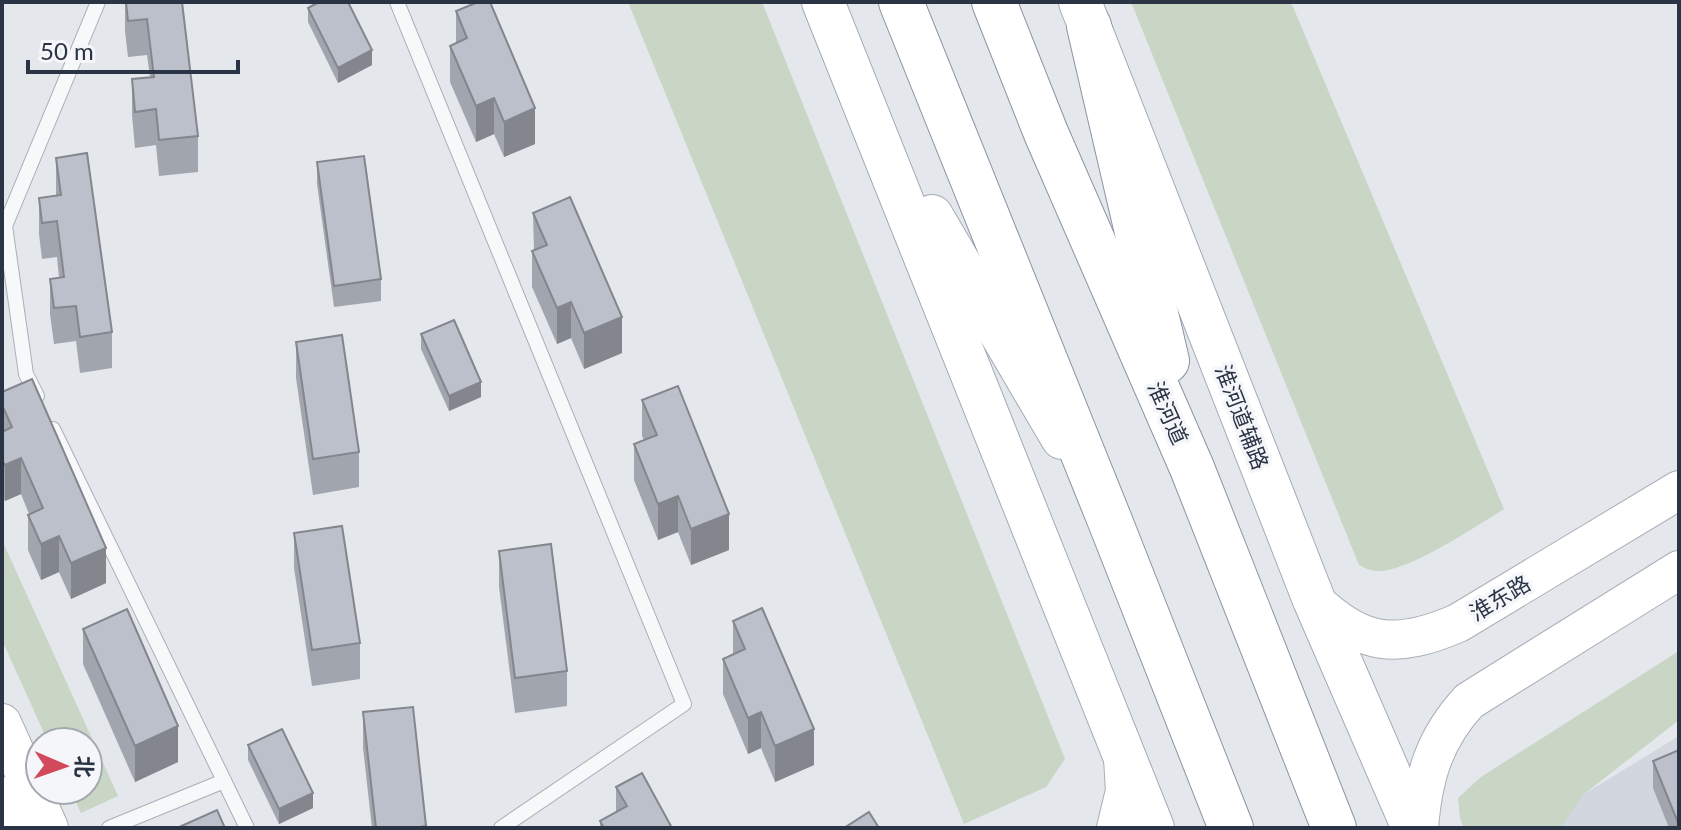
<svg xmlns="http://www.w3.org/2000/svg" width="1681" height="830" viewBox="0 0 1681 830" font-family="Lato,'Noto Sans SC',sans-serif">
	<style>
		.built { fill: #d2d6de }
		.green { fill: #c9d6c5 }
		.lines { fill: none; stroke-linecap: round; stroke-linejoin: round }
		.lane-casing { stroke: #a9aeb7; stroke-width: 16 }
		.secondary-casing { stroke: #a9aeb7; stroke-width: 40 }
		.primary-casing { stroke: #a3abb8; stroke-width: 44 }
		.highway-casing { stroke: #8b94a3; stroke-width: 46 }
		.lane { stroke: #f7f8fa; stroke-width: 14 }
		.secondary { stroke: #fff; stroke-width: 38 }
		.primary { stroke: #fff; stroke-width: 42 }
		.highway { stroke: #fff; stroke-width: 44 }
		.wall { fill: #a1a5ae }
		.shaded-wall { fill: #83868d }
		.building { fill: #bbc0ca; stroke: #83868d; stroke-width: 2 }
		.labels { text-anchor: middle; stroke-width: 7; stroke-linejoin: round; paint-order: stroke }
		.street-label { font-size: 22px; fill: #2b3445; stroke: #f4f6f9 }
	</style>
	<rect width="100%" height="100%" fill="#e4e7ec"/>
	<path class="built" d="M1679 736V828H1561L1584 794Z"/>
	<g class="green">
		<path d="M628 2H762L1065 759 1046 787 964 824Z"/>
		<path d="M1131 2H1291L1504 509C1476 526 1407 573 1377 571 1371 571 1365 568 1359 565Z"/>
		<path d="M2 540 118 796 81 813 70 790H88V742H48L2 640Z"/>
		<path d="M1679 651V720L1584 794 1561 828H1464L1460 818 1458 798 1481 777Z"/>
	</g>
	<g class="lines">
		<defs>
			<g id="lane">
				<path d="M397 2 684 704 501 828"/>
				<path d="M37 396 26 374 5 226 98 2"/>
				<path d="M53 429 247 828"/>
				<path d="M109 828 224 781"/>
			</g>
			<g id="secondary">
				<path d="M1314 600C1362 647 1398 649 1458 623L1679 490"/>
				<path d="M2 723 49 828"/>
				<path d="M2 796 17 828"/>
				<path d="M1116 828 1125 791 1123 758"/>
				<path d="M1419 828C1423 777 1434 739 1469 701L1679 570"/>
			</g>
			<g id="primary">
				<path d="M823 2 1153 828"/>
				<path d="M1080 2 1314 600 1413 828"/>
				<path d="M932 216 1062 438"/>
			</g>
			<g id="highway">
				<path d="M901 2 1110 521 1231 828"/>
				<path d="M994 2 1046 133 1192 468 1334 828"/>
				<path d="M1089 26 1167 361"/>
			</g>
		</defs>
		<use href="#lane" class="lane-casing"/>
		<use href="#secondary" class="secondary-casing"/>
		<use href="#primary" class="primary-casing"/>
		<use href="#highway" class="highway-casing"/>
		<use href="#lane" class="lane"/>
		<use href="#secondary" class="secondary"/>
		<use href="#primary" class="primary"/>
		<use href="#highway" class="highway"/>
	</g>
	<g class="wall">
		<path d="M125 2H182L198 136V172L159 176 156 145 135 148 132 115V79L150 77 147 55 128 57 125 31Z"/>
		<path d="M308 8 372 65 338 83 308 22Z"/>
		<path d="M456 11 535 144 504 157 494 134 476 142 450 82V46L456 44Z"/>
		<path d="M56 158 112 332V368L80 373 76 341 54 344 50 314V279L59 277 57 257 42 259 39 234V198L56 196Z"/>
		<path d="M317 162 381 279V301L334 307 317 184Z"/>
		<path d="M533 213 622 353 584 369 571 338 557 344 532 287V251L534 250Z"/>
		<path d="M421 334 481 397 449 411 421 349Z"/>
		<path d="M296 342 359 452V487L313 495 296 378Z"/>
		<path d="M2 392 106 583 71 599 59 572 41 580 28 550V515L29 514 21 494 5 501 2 496Z"/>
		<path d="M642 400 729 550 691 565 678 532 658 540 634 480V444L644 440 642 436Z"/>
		<path d="M294 533 360 643V679L312 686 294 568Z"/>
		<path d="M499 551 567 671V706L515 713 499 587Z"/>
		<path d="M733 621 814 765 775 782 761 748 748 754 723 694V659L733 654Z"/>
		<path d="M83 629 178 762 135 782 83 664Z"/>
		<path d="M413 707 426 828H372L363 748V712Z"/>
		<path d="M248 745 313 808 279 824 248 760Z"/>
		<path d="M1679 750V828H1669L1653 788V761Z"/>
		<path d="M616 787 672 828H600V821L616 812Z"/>
	</g>
	<g class="shaded-wall">
		<path d="M372 50V65L338 83V68Z"/>
		<path d="M494 98V134L476 142V106Z"/>
		<path d="M535 108V144L504 157V122Z"/>
		<path d="M571 302V338L557 344V308Z"/>
		<path d="M622 317V353L584 369V333Z"/>
		<path d="M481 382V397L449 411V396Z"/>
		<path d="M21 458V494L5 501V465Z"/>
		<path d="M678 496V532L658 540V504Z"/>
		<path d="M729 514V550L691 565V529Z"/>
		<path d="M59 536V572L41 580V544Z"/>
		<path d="M106 548V583L71 599V563Z"/>
		<path d="M761 712V748L748 754V718Z"/>
		<path d="M178 726V762L135 782V746Z"/>
		<path d="M814 729V765L775 782V746Z"/>
		<path d="M313 793V808L279 824V809Z"/>
	</g>
	<g class="building">
		<path d="M126 2H182L198 136 159 140 156 109 135 112 132 79 154 77 147 19 128 21Z"/>
		<path d="M319 2H348L372 50 338 68 308 8Z"/>
		<path d="M478 2H490L535 108 504 122 494 98 476 106 450 46 467 38 456 11Z"/>
		<path d="M87 153 112 332 80 337 76 306 54 308 50 279 64 277 57 221 42 223 39 198 61 195 56 158Z"/>
		<path d="M364 156 381 279 334 286 317 162Z"/>
		<path d="M570 197 622 317 584 333 571 302 557 308 532 251 547 245 533 213Z"/>
		<path d="M454 320 481 382 449 396 421 334Z"/>
		<path d="M342 335 359 452 313 459 296 342Z"/>
		<path d="M32 379 106 548 71 563 59 536 41 544 28 515 43 508 21 458 5 465 2 460V432L12 427 2 405V392Z"/>
		<path d="M678 386 729 514 691 529 678 496 658 504 634 444 657 435 642 400Z"/>
		<path d="M342 526 360 643 312 650 294 533Z"/>
		<path d="M551 544 567 671 515 678 499 551Z"/>
		<path d="M762 608 814 729 775 746 761 712 748 718 723 659 745 649 733 621Z"/>
		<path d="M127 609 178 726 135 746 83 629Z"/>
		<path d="M413 707 426 826 413 828H376L363 712Z"/>
		<path d="M282 729 313 793 279 809 248 745Z"/>
		<path d="M1679 750V825L1653 761Z"/>
		<path d="M642 773 672 828H604L600 821 627 806 616 787Z"/>
		<path d="M217 810 225 828H177Z"/>
		<path d="M869 812 879 828H844Z"/>
	</g>
	<g class="labels">
		<g class="street-label">
			<text transform="translate(1168 413) rotate(66)" y="8">淮河道</text>
			<text transform="translate(1242 417) rotate(69)" y="8">淮河道辅路</text>
			<text transform="translate(1500 598) rotate(-31)" y="8">淮东路</text>
		</g>
	</g>
	<rect width="1681" height="830" fill="none" stroke="#2b3445" stroke-width="8"/>
	<g transform="translate(64 766) rotate(92)"><circle r="38" fill="#f4f6f9" stroke="#a4a8b1" stroke-width="2"/>
	<path d="M0-6L14 30L0 20L-14 30Z" fill="#d1495b"/>
	<text y="-12" font-size="22" font-weight="bold" text-anchor="middle" fill="#2b3445">北</text>
	</g>
	<path d="M28 60v12h210v-12" fill="none" stroke="#2b3445" stroke-width="4"/>
	<text x="40" y="60" font-size="24" fill="#2b3445" stroke="#f4f6f9" stroke-width="6" paint-order="stroke">50 m</text>
</svg>
